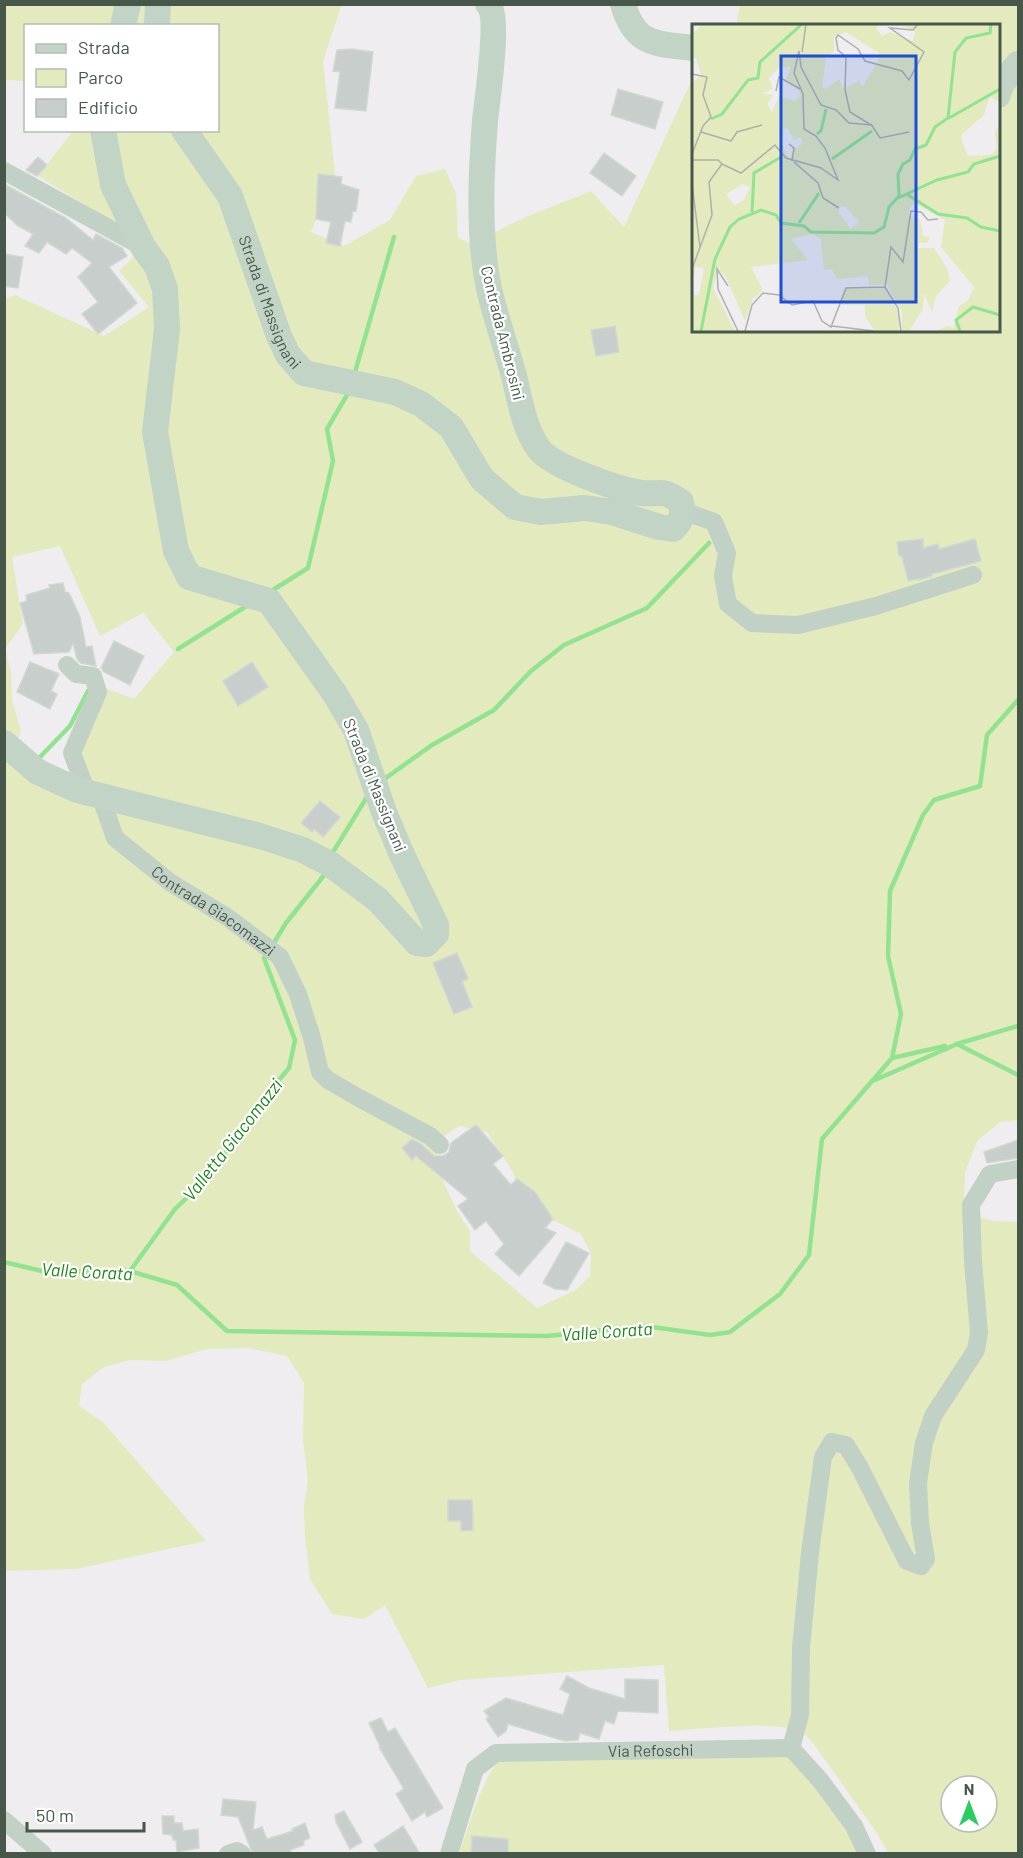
<svg xmlns="http://www.w3.org/2000/svg" width="1023" height="1858" viewBox="0 0 1023 1858" font-family="Barlow,sans-serif">
	<style>
		.green { fill: #e3eabe; fill-rule: evenodd }
		.lines { fill: none; stroke-linecap: round; stroke-linejoin: round }
		.stream { stroke: #91e38f; stroke-width: 4.5 }
		.building { fill: #c7cecb; stroke: #d1d8d4; stroke-width: 1.5 }
		.street { stroke: #c1d1c5; stroke-width: 18 }
		.secondary { stroke: #c1d4c6; stroke-width: 26 }
		.labels { text-anchor: middle; stroke-width: 4.5; stroke-linejoin: round; paint-order: stroke }
		.street-label { font-size: 16px; fill: #47584b; stroke: #fff }
		.water-label { font-size: 18px; font-style: italic; fill: #1a8517; stroke: #fff }
		.inset-river { fill: none; stroke: #91e38f; stroke-width: 3 }
		.inset-road { fill: none; stroke: #acb1ad; stroke-width: 1.5 }
		.view { fill: #1d4ed8; fill-opacity: 0.15; stroke: #1d4ed8; stroke-width: 3 }
		.inset-edge { fill: none; stroke: #47584b; stroke-width: 3 }
	</style>
	<rect width="100%" height="100%" fill="#efedef"/>
	<g class="green">
		<path d="M4 5H345L341 7 323 61 335 174 311 232 344 246 390 220 416 176 445 169 456 194 458 238 474 245C509 221 552 207 591 191L624 227 693 77V330H998V26L736 25 740 5H1018V1120L1000 1122 977 1141 965 1173 964 1201 972 1215 994 1221 1018 1222V1853H888L877 1833 813 1743C809 1739 804 1733 799 1731 775 1720 699 1729 669 1731L664 1665 460 1680 428 1688 385 1605 364 1619 332 1614 310 1579 305 1537 304 1506 308 1480 303 1441 304 1383 287 1356 248 1348 207 1349 166 1361 130 1360 104 1367 82 1384 79 1406 103 1422 206 1541 75 1569 5 1571V299L15 295 104 336 149 307 119 271 138 253 123 228 38 176 73 131 218 130V26H26L25 81 5 80ZM60 546 100 636 143 613 174 652 134 699 96 685 74 788 12 757 21 731 12 700 11 672 5 649 23 624 12 557ZM459 1126 487 1132 511 1169 526 1200 553 1220 581 1234 591 1254 590 1276 576 1290 537 1308 470 1251V1231L457 1211 444 1183 435 1142ZM951 1786H987V1822H951Z"/>
		<path d="M789 1752 857 1845 862 1854H459C468 1830 483 1773 502 1759Z"/>
	</g>
	<g class="lines">
		<g class="stream">
			<path d="M355 372 394 237"/>
			<path d="M268 593 308 568 333 461 327 429 347 395"/>
			<path d="M178 649 248 605"/>
			<path d="M40 757 70 726 88 691"/>
			<path d="M383 780 432 745 494 710 531 671 564 645 647 608 709 543"/>
			<path d="M333 852 367 797"/>
			<path d="M272 946 286 923 325 874"/>
			<path d="M957 1044 1018 1075"/>
			<path d="M892 1058 945 1046"/>
			<path d="M875 1080 957 1044 1018 1026"/>
			<path d="M4 1262 46 1272 130 1271 177 1285 227 1331 547 1336 645 1326 710 1335 730 1332 780 1294 809 1255 822 1139 892 1058 901 1014 888 956 890 891 923 815 934 800 980 786 987 735 1018 700"/>
			<path d="M130 1271 175 1209 206 1179 274 1086 289 1068 295 1040 264 958 267 953"/>
		</g>
	</g>
	<g class="building">
		<path d="M352 49 373 52 366 111 335 108 340 72 333 71 337 50Z"/>
		<path d="M618 89 663 102 655 129 611 115Z"/>
		<path d="M604 153 636 176 622 196 590 173Z"/>
		<path d="M38 157 47 165 37 176 26 170Z"/>
		<path d="M318 174 342 177 341 184 359 190 356 211H353L351 222 345 221 340 246 326 243 331 222 316 219Z"/>
		<path d="M4 184 66 218 93 240 96 234 122 248 127 256 109 267 137 303 98 334 82 314 98 302 78 277 92 263 72 248 66 254 47 242 39 253 25 246 33 234 18 226 4 213Z"/>
		<path d="M4 254 23 257 18 288 4 286Z"/>
		<path d="M615 326 619 352 596 356 591 330Z"/>
		<path d="M923 539V548L938 544 939 549 975 539 981 561 932 574V576L919 580V579L908 581 902 556H899L897 542Z"/>
		<path d="M63 583 65 592 69 593 80 617 86 647 92 646 96 666 81 663 77 659 73 643 69 652 34 654 20 603 27 601 26 595 50 588 49 585Z"/>
		<path d="M114 641 144 656 130 685 104 672 101 668Z"/>
		<path d="M30 662 59 674 51 691 57 694 50 709 17 692Z"/>
		<path d="M252 662 268 687 238 706 223 681Z"/>
		<path d="M320 801 340 817 323 837 314 829 312 832 301 823Z"/>
		<path d="M457 953 468 979 462 981 472 1007 454 1014 433 963Z"/>
		<path d="M476 1125 503 1156 493 1164 511 1185 517 1179 535 1192 553 1219 545 1228 556 1233 519 1276 495 1254 504 1244 486 1221 475 1230 458 1206 468 1199 416 1156 412 1160 402 1148 412 1139 421 1144 434 1156H443L449 1152 451 1143Z"/>
		<path d="M1018 1140V1158L987 1163 984 1152Z"/>
		<path d="M566 1242 589 1253 567 1290 555 1289 543 1283Z"/>
		<path d="M448 1500H472L473 1530 461 1531V1521H448Z"/>
		<path d="M567 1676 589 1688 625 1699V1679L658 1680V1713L618 1711 614 1724 605 1721 599 1739 580 1733 578 1740 565 1741 508 1724 506 1731 498 1737 486 1719 489 1717 484 1711 506 1698 563 1715 570 1694 560 1689Z"/>
		<path d="M381 1718 388 1732 395 1728 443 1808 427 1817 425 1812 412 1821 396 1794 404 1789 379 1747 380 1746 369 1723Z"/>
		<path d="M223 1799 256 1802 253 1830 262 1827 267 1839 293 1831 292 1829 305 1823 310 1838 303 1841 304 1845 290 1850 292 1854H253L238 1817 221 1815Z"/>
		<path d="M344 1811 362 1842 350 1849 336 1822 335 1815Z"/>
		<path d="M162 1816H174V1823H182L183 1831 198 1829 199 1848 177 1852 176 1840H173L172 1835 163 1834Z"/>
		<path d="M403 1826 420 1854H380L374 1845Z"/>
		<path d="M472 1836 508 1839V1854H471Z"/>
	</g>
	<g class="lines">
		<g class="street">
			<path d="M4 171 143 247"/>
			<path d="M683 511 714 522 727 553 723 576 728 604 752 623 798 625 876 606 973 575"/>
			<path d="M67 665 76 674 93 676 98 692 72 753 83 782 84 792"/>
			<path id="s1" d="M101 798 115 838 171 883 227 917 280 957 298 994 312 1038 320 1072 328 1080 359 1098 430 1136 440 1145"/>
			<path d="M791 1748 800 1715 801 1648 810 1553 823 1457 832 1442 846 1445 859 1466 907 1561 921 1566 926 1559 920 1523 918 1483 924 1443 933 1416 976 1350 979 1333 973 1262 971 1205 990 1174 1018 1169"/>
			<path d="M4 1820 43 1854"/>
			<path d="M228 1854 237 1851 242 1854"/>
			<path id="s2" d="M449 1854 475 1769 496 1753 791 1748 820 1780 854 1826 867 1854"/>
		</g>
		<g class="secondary">
			<path d="M623 4C635 46 655 43 693 48"/>
			<path d="M123 26 128 4"/>
			<path d="M157 26 158 4"/>
			<path d="M998 95 1002 83 1018 64"/>
			<path id="s3" d="M184 130 230 196 279 336 288 355 304 373 395 392 421 404 451 427 482 479 515 507 541 512 585 508 612 512 659 527 673 529C682 520 684 514 681 502 661 488 663 495 642 493 620 490 552 467 539 449 524 429 520 400 514 376 506 347 496 318 489 289 478 236 481 174 485 121 487 100 500 17 488 4"/>
			<path d="M4 743 38 772 77 790 260 836 303 850 330 864 378 900 417 943 426 944 436 934V925L402 855 384 812 356 730 335 694 269 601 189 577 176 551 155 432 167 329 165 289 157 266 143 247 113 185 103 130"/>
		</g>
	</g>
	<g class="labels">
		<g class="street-label">
			<text dy="6" stroke="none"><textPath href="#s3" startOffset="194">Strada di Massignani</textPath></text>
			<text transform="translate(503 333) rotate(76)" y="6">Contrada Ambrosini</text>
			<text transform="translate(375 785) rotate(68)" y="6">Strada di Massignani</text>
			<text dy="6" stroke="none"><textPath href="#s1" startOffset="165">Contrada Giacomazzi</textPath></text>
			<text dy="6" stroke="none"><textPath href="#s2" startOffset="270">Via Refoschi</textPath></text>
		</g>
		<g class="water-label">
			<text transform="translate(233 1140) rotate(-52)" y="6">Valletta Giacomazzi</text>
			<text transform="translate(87 1272) rotate(3)" y="6">Valle Corata</text>
			<text transform="translate(607 1332) rotate(-4)" y="6">Valle Corata</text>
		</g>
	</g>
	<g transform="translate(692 24)">
		<rect width="308" height="308" fill="#efedef"/>
		<path d="M11 0H187L184 4 190 12 198 8 221 17 223 7 208 0H307V78L298 73 292 91 270 110V117L276 132 299 131 305 125 303 108 307 102V307H245L255 302 262 304 267 282 276 277 282 263 249 223 253 196 224 180 218 183 216 191 228 195 231 212 238 213 235 219H226V224H242L255 244 258 257 244 272 240 288 232 269 231 285 217 307H210V288L195 261H177L176 252 145 255 140 245 132 246 129 215 121 210 99 215 116 236 59 243 71 266 61 275 53 297 34 253 26 245 21 264 43 307H0V271H7L12 244 4 243 0 258V60L9 50 4 34 0 35V10ZM154 8 187 29 186 37 171 62 167 57 151 65 147 55 134 65 130 63 134 33 142 27V12ZM88 43H99L94 55 107 66 108 73 102 77 87 72 80 88 75 80 82 71 70 69 81 65 77 54ZM96 104 102 116 108 113 111 118 106 124 101 123 98 136 89 118 90 106ZM51 160 58 163 51 177 42 181 34 170ZM153 182 167 198 159 205 147 189 146 183ZM193 264 207 289V307H183L173 293V281H148L154 265Z" fill="#e3eabe" fill-rule="evenodd"/>
		<path class="inset-river" d="M257 94 308 65M19 95 30 90 56 56 66 54 68 38 110 0M125 110 129 107 134 85M140 135 180 107M216 171 246 190 275 194 289 203 308 207M206 174 245 156 276 148 282 140 308 132M60 188 62 149 89 133M107 199 127 169M9 307 23 235 38 203 47 195 69 186 84 191 89 199 112 202 119 208 182 209 192 203 197 183 207 172 206 150 211 140 218 136 223 125 234 121 243 103 256 94 263 28 274 14 298 9 299 0M268 307 264 296 281 283 308 291"/>
		<path class="inset-road" d="M110 28 114 0M0 50 15 53 11 71 19 93 11 102 0 130M84 67 87 53 108 65M179 100 188 114 217 108M179 101 158 88 153 66 154 33 146 26 144 14 146 11 166 25 173 37 210 47 217 56 232 28 198 4 221 6 226 0M9 108 39 117 45 108 70 101M97 120 102 124 100 137M0 136H26L30 140M102 138 126 159 131 174 147 184M0 160 8 223M0 245 20 191 17 158 30 140 49 149 83 121 94 134 129 144 146 156 133 124 124 112 112 105 111 70 102 49 107 27 109 43 129 81 144 86 157 99 179 101M36 262 25 245 26 265 46 307M193 263 199 223 211 238 219 187 229 188 236 196 246 195M140 302 182 307M53 307 60 281 71 269 87 271 100 281 121 277 130 297 139 303 154 264 193 263 206 284 209 307"/>
		<path class="view" d="M89 32H224V278H89Z"/>
		<rect width="308" height="308" class="inset-edge"/>
	</g>
	<rect width="1023" height="1858" fill="none" stroke="#47584b" stroke-width="12"/>
	<rect x="24" y="24" width="195" height="108" fill="#ffffff" stroke="#b5bcb7" stroke-width="1.5"/>
	<rect x="36" y="44" width="30" height="9" fill="#c1d4c6" stroke="#b5bcb7" stroke-width="1.5"/>
	<text x="78" y="54" font-size="18" fill="#47584b">Strada</text>
	<rect x="36" y="69" width="30" height="18" fill="#e3eabe" stroke="#b5bcb7" stroke-width="1.5"/>
	<text x="78" y="84" font-size="18" fill="#47584b">Parco</text>
	<rect x="36" y="99" width="30" height="18" fill="#c7cecb" stroke="#b5bcb7" stroke-width="1.5"/>
	<text x="78" y="114" font-size="18" fill="#47584b">Edificio</text>
	<g transform="translate(969 1804)"><circle r="28" fill="#ffffff" stroke="#b5bcb7" stroke-width="1.5"/>
	<path d="M0-4.5L10 22L0 15L-10 22Z" fill="#29cd60"/>
	<text y="-9" font-size="16" font-weight="bold" text-anchor="middle" fill="#47584b">N</text>
	</g>
	<path d="M27 1822v9h117v-9" fill="none" stroke="#47584b" stroke-width="3"/>
	<text x="36" y="1822" font-size="18" fill="#47584b" stroke="#ffffff" stroke-width="4.5" paint-order="stroke">50 m</text>
</svg>
